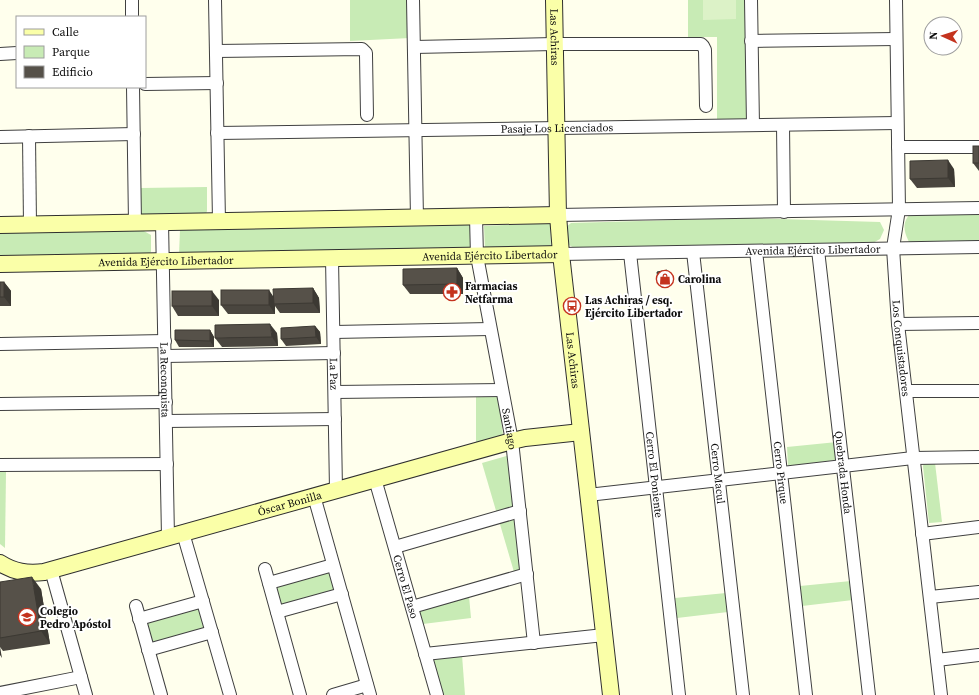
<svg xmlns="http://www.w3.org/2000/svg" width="979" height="695" viewBox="0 0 979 695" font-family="'Source Serif 4',serif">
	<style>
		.green { fill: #c8ebb5 }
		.pitch { fill: #dcf2c7 }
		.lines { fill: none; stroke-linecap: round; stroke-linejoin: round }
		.street-casing { stroke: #404040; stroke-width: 14 }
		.secondary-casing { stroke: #2f2f2f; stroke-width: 18 }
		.street { stroke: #fff; stroke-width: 12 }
		.secondary { stroke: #faffa8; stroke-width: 16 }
		.wall { fill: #4a463f }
		.shaded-wall { fill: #3c3933 }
		.building { fill: #565149; stroke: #3c3933 }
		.labels { text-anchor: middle; stroke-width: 4; stroke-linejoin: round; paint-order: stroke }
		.street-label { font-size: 11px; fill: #0d0d0d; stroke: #fff }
		.poi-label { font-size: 11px; font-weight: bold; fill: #0d0d0d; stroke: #fff; text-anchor: start }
	</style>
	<rect width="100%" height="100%" fill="#ffffed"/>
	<g class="green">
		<path d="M350 0H409L410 38 350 41Z"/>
		<path d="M688 0H748L750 119 717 120V37H688Z"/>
		<path d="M207 187V211L205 217 141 220V188Z"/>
		<path d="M979 214V243L910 244C905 234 901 225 909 215Z"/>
		<path d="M746 218 880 222 884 230 880 239 871 244 576 249 569 245 566 227 571 223Z"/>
		<path d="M470 222 471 251 179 255 180 230Z"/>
		<path d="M550 223 551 248 485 250 484 226Z"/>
		<path d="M142 230 151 235V252L142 258 0 259V232Z"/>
		<path d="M476 394H498L503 435 476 443Z"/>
		<path d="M837 442 840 455 836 460 788 466 787 447Z"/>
		<path d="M510 455 523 569 514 572 482 463Z"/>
		<path d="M924 463H935L942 522 929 523 923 466Z"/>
		<path d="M0 472H6L5 548 0 544Z"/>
		<path d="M328 571 331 572 336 588 333 593 282 606 279 605 275 589 277 586Z"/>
		<path d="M851 581 853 600 802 606 800 586Z"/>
		<path d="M726 593 728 612 677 618 675 598Z"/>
		<path d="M469 596 471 618 423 624 419 610Z"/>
		<path d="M200 605 206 629 151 646 143 622Z"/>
		<path d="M462 655 465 695H443L432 658Z"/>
	</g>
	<path class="pitch" d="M703 0H736V19L703 20Z"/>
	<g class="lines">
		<defs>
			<g id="street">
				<path d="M132 0V17"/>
				<path d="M215 0 219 221"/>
				<path d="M413 0 417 218"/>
				<path d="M751 0 753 125"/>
				<path id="s1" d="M896 0 899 209 893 248 898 324 941 695"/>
				<path d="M751 41 896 39"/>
				<path d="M414 47 554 44H701L703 46 705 50 706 106"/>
				<path d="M216 51 362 49 366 53V55L367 115"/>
				<path d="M0 54 17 53"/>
				<path d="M145 84 217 83"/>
				<path d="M133 87 135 223"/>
				<path d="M783 125 784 212"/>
				<path id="s2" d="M217 133 897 123"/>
				<path d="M29 136 30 225"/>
				<path d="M0 137 134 134"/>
				<path d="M898 147H979"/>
				<path d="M558 215 979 208"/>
				<path id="s3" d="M476 217 477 256 512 441 534 643"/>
				<path id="s4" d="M162 222 168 537"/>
				<path id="s5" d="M818 250 869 695"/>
				<path id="s6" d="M756 251 806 695"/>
				<path id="s7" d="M693 252 743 695"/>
				<path id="s8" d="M630 253 679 695"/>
				<path id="s9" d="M561 254 979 247"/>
				<path id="s10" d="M332 258 336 490"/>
				<path d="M898 324 979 323"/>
				<path d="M334 332 490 329"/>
				<path d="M0 344 165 341"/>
				<path d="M165 356 334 353"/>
				<path d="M907 391H979"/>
				<path d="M335 392 502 390"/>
				<path d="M0 404 166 402"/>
				<path d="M166 421 335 419"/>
				<path d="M0 465 167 464"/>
				<path id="s11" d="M375 479 437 695"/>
				<path d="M588 495 913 458 979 457"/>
				<path d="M314 496 370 695"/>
				<path d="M183 533 230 695"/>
				<path d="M922 534 979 527"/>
				<path d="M395 547 520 511"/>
				<path d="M265 569 300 695"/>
				<path d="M51 570 86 695"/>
				<path d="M269 583 333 565"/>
				<path d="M930 597 979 592"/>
				<path d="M136 606 161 695"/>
				<path d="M412 607 527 574"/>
				<path d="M277 612 342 594"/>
				<path d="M139 619 203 601"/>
				<path d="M148 650 212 632"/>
				<path d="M425 654 604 635"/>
				<path d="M937 660 979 655"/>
				<path d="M0 693 81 677"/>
				<path d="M333 695 367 685"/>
			</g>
			<g id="secondary">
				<path id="s12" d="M554 0 558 215 561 254 611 695"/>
				<path d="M0 225 558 215"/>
				<path id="s13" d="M0 264 561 254"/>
				<path id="s14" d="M0 563C14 572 27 574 44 572L512 441 525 438 581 432"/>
			</g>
		</defs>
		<use href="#street" class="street-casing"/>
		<use href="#secondary" class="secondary-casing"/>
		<use href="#street" class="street"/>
		<use href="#secondary" class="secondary"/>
	</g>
	<g class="wall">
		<path d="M979 146V171L973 163Z"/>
		<path d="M954 169 955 187 917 188 910 179Z"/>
		<path d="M457 268 463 278V294H410L403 285Z"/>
		<path d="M669 274 670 282 660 284 658 280Z"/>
		<path d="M0 282H4L11 291V306H0Z"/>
		<path d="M313 288 319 298 320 313H280L275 306V314H228L221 305 274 297Z"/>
		<path d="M219 300V316H178L172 306Z"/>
		<path d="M315 326 320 332 321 344 286 346 281 339Z"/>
		<path d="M210 330 214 337V347H179L175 340Z"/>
		<path d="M277 333 278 346 222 347 215 338Z"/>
		<path d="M0 582 41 589 50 644 3 651 0 647Z"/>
	</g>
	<g class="shaded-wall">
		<path d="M948 160 954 169 955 187 948 178Z"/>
		<path d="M457 268 463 278V294L457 284Z"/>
		<path d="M667 270 669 274 670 282 668 279Z"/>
		<path d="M4 282 11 291V306L4 297Z"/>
		<path d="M313 288 319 298 320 313 313 303Z"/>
		<path d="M269 290 275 299 274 304 275 306V314L269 305Z"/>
		<path d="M212 291 219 300V316L212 306Z"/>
		<path d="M270 324 277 333 278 346 272 337Z"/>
		<path d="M315 326 320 332 321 344 316 337Z"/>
		<path d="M210 330 214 337V347L210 341Z"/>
		<path d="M32 577 41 589 50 644 41 631Z"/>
		<path d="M0 647 2 658 0 655Z"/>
	</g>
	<g class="building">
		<rect x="973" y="146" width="6" height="17"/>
		<path d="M948 160V178L910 179V161Z"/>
		<path d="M457 268V284L403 285V269Z"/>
		<path d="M667 270 668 279 658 280 657 272Z"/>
		<rect x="0" y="282" width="4" height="15"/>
		<path d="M313 288V303L274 304 273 289Z"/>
		<rect x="221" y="290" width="48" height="15"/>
		<rect x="172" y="291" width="40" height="15"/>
		<path d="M270 324 272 337 215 338V325Z"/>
		<path d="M315 326 316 337 281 339V328Z"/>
		<path d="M175 330H210V341L175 340Z"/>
		<path d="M32 577 41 631 0 638V582Z"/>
	</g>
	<defs>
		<symbol id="shop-ring" viewBox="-11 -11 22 22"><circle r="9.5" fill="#fff" stroke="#c4331e" stroke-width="1.5"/><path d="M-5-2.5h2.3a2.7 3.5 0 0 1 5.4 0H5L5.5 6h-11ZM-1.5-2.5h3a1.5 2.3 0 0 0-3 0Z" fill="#c4331e"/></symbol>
		<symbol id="pharmacy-ring" viewBox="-11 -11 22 22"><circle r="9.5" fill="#fff" stroke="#c4331e" stroke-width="1.5"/><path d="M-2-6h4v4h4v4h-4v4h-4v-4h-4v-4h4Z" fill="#c4331e"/></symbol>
		<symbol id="bus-ring" viewBox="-11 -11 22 22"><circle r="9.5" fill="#fff" stroke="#c4331e" stroke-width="1.5"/><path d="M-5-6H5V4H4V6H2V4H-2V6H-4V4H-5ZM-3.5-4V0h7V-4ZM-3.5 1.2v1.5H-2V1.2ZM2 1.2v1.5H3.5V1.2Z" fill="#c4331e"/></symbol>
		<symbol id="school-ring" viewBox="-11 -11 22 22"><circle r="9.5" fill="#fff" stroke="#c4331e" stroke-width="1.5"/><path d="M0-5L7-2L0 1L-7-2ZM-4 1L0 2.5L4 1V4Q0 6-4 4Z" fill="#c4331e"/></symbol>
	</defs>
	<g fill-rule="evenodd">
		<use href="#shop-ring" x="655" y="269" width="20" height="20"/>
		<use href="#pharmacy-ring" x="442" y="282" width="20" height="20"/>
		<use href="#bus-ring" x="562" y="296" width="20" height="20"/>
		<use href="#school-ring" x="17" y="607" width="20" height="20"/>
	</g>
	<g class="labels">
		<g class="street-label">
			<text dy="4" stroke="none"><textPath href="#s12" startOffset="37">Las Achiras</textPath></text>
			<text dy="4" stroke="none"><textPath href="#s2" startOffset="340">Pasaje Los Licenciados</textPath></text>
			<text dy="4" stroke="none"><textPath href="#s9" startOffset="252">Avenida Ejército Libertador</textPath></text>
			<text dy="4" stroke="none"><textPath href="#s13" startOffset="490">Avenida Ejército Libertador</textPath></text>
			<text dy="4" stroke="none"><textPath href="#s13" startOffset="166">Avenida Ejército Libertador</textPath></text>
			<text dy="4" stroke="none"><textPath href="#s1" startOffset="349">Los Conquistadores</textPath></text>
			<text dy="4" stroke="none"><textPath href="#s12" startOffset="361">Las Achiras</textPath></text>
			<text dy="4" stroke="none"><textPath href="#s10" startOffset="116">La Paz</textPath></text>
			<text dy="4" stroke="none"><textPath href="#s4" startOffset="158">La Reconquista</textPath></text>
			<text dy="4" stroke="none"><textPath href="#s3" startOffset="215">Santiago</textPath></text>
			<text dy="4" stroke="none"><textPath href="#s6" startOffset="223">Cerro Pirque</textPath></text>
			<text dy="4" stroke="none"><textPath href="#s5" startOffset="224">Quebrada Honda</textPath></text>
			<text dy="4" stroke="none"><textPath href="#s8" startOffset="223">Cerro El Poniente</textPath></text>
			<text dy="4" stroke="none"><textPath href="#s7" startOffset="223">Cerro Macul</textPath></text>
			<text dy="4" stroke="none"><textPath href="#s14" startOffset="301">Óscar Bonilla</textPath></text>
			<text dy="4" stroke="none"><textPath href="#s11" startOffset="112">Cerro El Paso</textPath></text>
		</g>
		<g class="poi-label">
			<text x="678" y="283">Carolina</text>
			<text x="465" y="290">Farmacias<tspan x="465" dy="13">Netfarma</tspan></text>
			<text x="585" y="304">Las Achiras / esq.<tspan x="585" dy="13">Ejército Libertador</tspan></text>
			<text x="40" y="615">Colegio<tspan x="40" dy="13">Pedro Apóstol</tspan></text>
		</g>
	</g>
	<rect x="16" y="16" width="130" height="72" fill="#ffffff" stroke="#9e9e9e"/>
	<rect x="24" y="29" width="20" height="6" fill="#faffa8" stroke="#9e9e9e"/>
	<text x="52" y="36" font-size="12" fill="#0d0d0d">Calle</text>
	<rect x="24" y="46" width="20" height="12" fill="#c8ebb5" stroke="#9e9e9e"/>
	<text x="52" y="56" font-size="12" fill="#0d0d0d">Parque</text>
	<rect x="24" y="66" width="20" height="12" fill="#565149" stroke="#9e9e9e"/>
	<text x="52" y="76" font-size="12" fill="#0d0d0d">Edificio</text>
	<g transform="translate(943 36) rotate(273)"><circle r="19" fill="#ffffff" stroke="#9e9e9e"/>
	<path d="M0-3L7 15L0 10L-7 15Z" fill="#c4331e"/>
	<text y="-6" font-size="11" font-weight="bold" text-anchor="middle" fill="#0d0d0d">N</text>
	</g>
</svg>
